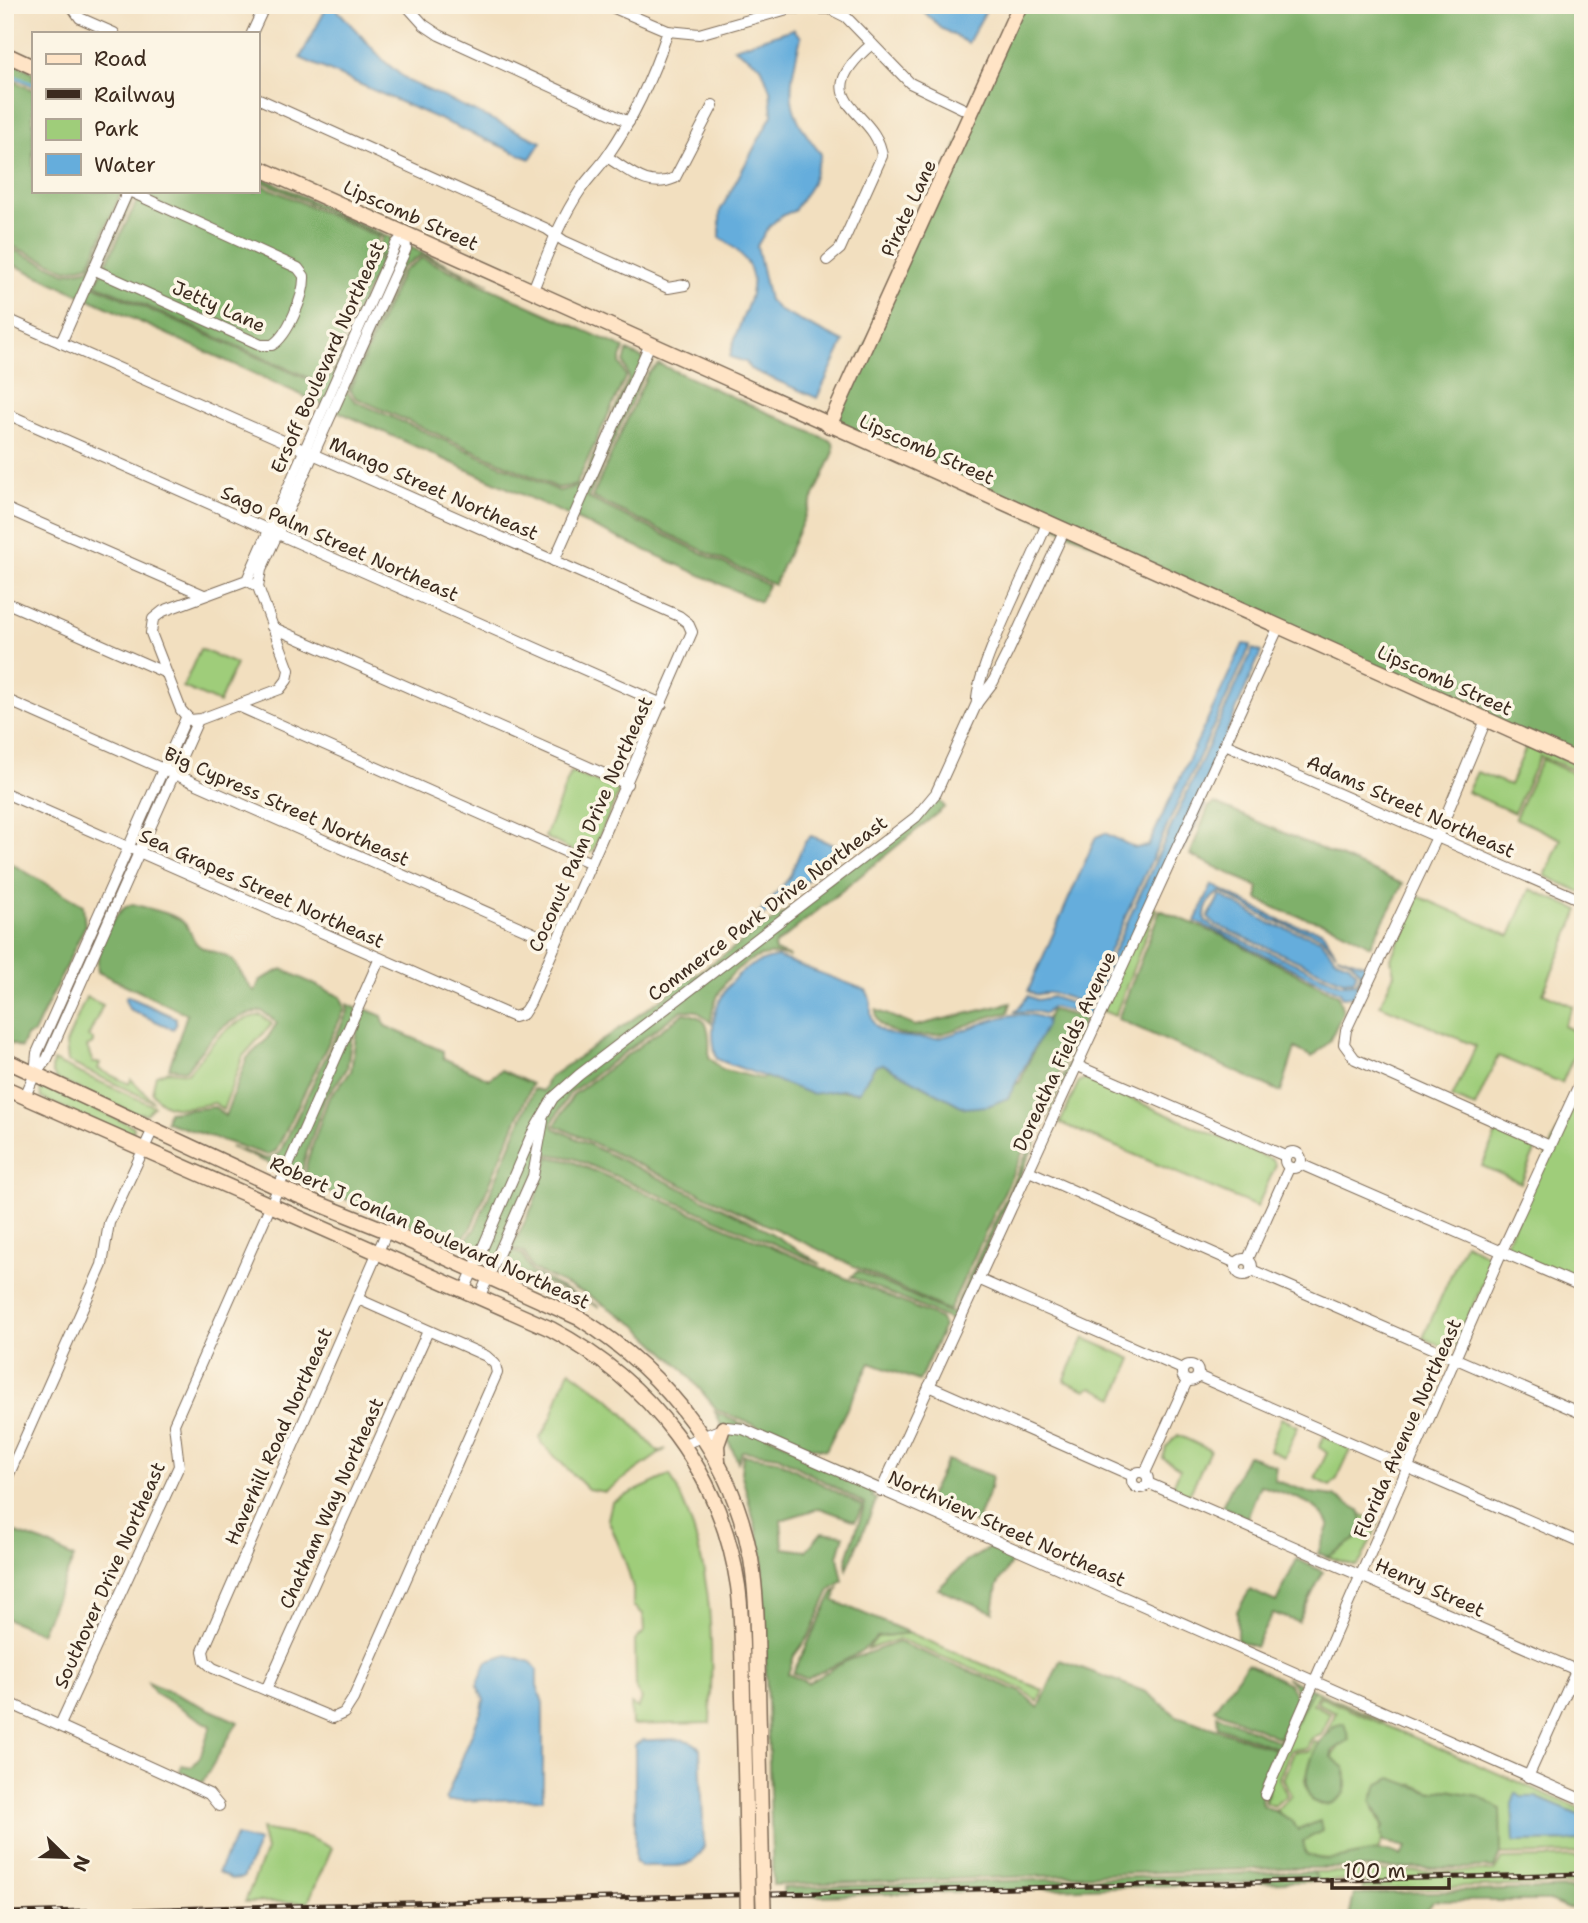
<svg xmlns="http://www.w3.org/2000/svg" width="1588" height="1923" viewBox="0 0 1588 1923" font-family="'Shantell Sans',sans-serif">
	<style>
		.green { fill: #9fcd7a; stroke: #6d7c4c; stroke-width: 2 }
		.forest { fill: #7fb06a; stroke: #5d6d44; stroke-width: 2 }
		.water { fill: #65addc; stroke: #506c7d; stroke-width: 2 }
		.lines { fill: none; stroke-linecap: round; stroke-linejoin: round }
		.stream { stroke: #65addc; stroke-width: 2.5 }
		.street-casing { stroke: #7b6956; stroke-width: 12 }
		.secondary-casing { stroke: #7b6956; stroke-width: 17 }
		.street { stroke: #fff; stroke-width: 10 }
		.secondary { stroke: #ffe4c6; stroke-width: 14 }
		.rail-casing { stroke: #3b2a1e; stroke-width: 5 }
		.rail { stroke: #fcf5e5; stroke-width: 2.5; stroke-dasharray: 8; stroke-linecap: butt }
		.secondary-bridge-casing { stroke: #7b6956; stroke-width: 17; stroke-linecap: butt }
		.secondary-bridge { stroke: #ffe4c6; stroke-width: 14 }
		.labels { text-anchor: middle; stroke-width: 7; stroke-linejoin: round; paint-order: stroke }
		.street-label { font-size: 19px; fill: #3b2a1e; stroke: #fcf5e5 }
	</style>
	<rect width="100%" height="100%" fill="#fcf5e5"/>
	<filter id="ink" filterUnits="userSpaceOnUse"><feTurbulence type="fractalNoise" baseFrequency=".0143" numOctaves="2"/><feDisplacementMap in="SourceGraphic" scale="14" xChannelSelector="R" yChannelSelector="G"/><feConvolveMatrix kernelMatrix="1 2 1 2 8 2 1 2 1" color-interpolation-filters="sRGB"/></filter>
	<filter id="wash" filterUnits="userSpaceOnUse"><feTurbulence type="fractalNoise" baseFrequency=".00686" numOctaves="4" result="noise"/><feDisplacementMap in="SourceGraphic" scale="28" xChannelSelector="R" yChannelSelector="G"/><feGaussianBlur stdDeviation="1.57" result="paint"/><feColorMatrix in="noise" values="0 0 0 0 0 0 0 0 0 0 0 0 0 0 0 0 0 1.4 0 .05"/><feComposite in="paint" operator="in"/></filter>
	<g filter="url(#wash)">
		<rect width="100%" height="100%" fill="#f2dfbf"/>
		<g class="green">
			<path d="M200 649 236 664 219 703 183 687Z"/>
			<path d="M1528 743 1583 768V774L1540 756 1514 813 1467 792 1477 772 1510 785Z"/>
			<path d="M1542 759 1583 778V893L1545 876 1561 839 1515 818Z"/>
			<path d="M571 772 619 791 593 851C579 859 559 843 545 837Z"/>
			<path d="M1530 889 1579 910 1543 993 1573 1006 1564 1026 1583 1035 1562 1083 1498 1056 1475 1107 1452 1098 1476 1046 1380 1005 1394 974 1391 958 1418 896 1510 936Z"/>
			<path d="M1147 905 1156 909 1115 1016 1098 1009Z"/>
			<path d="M86 997 103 1005 88 1037 93 1039V1044L87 1047 93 1063H100L98 1069 129 1084 131 1079 154 1102 68 1062 66 1044Z"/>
			<path d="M261 1015 272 1024 243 1056 223 1110 215 1103C191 1107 166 1115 152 1092L156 1075 168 1071 188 1073C209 1048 225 1020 261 1015Z"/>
			<path d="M53 1061 154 1106 146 1114 131 1112 56 1079 52 1071Z"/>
			<path d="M1583 1076V1287L1502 1251Z"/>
			<path d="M1085 1079 1273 1160 1276 1165 1257 1207 1060 1123 1079 1081Z"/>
			<path d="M46 1087 133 1126 134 1131 125 1135 41 1098 40 1088Z"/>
			<path d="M1498 1129 1537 1146 1521 1183 1482 1166Z"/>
			<path d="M1465 1243 1494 1259 1455 1347 1445 1348 1423 1338Z"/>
			<path d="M1084 1338 1132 1359 1115 1398 1092 1387 1086 1390 1064 1381Z"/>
			<path d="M570 1370 613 1402 658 1452 666 1449 605 1492 588 1489 541 1443 540 1437C557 1417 556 1392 570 1370Z"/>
			<path d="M1281 1418 1298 1426 1285 1457 1269 1450Z"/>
			<path d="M1178 1435 1210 1450 1189 1495 1172 1488 1180 1469 1163 1458 1166 1447Z"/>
			<path d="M1324 1436 1351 1449 1337 1479 1330 1486 1315 1478 1327 1453 1319 1447Z"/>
			<path d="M670 1475C713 1554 714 1634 710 1723L632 1725 631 1704 638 1708 642 1699 636 1690 635 1641 644 1632 643 1614 633 1606V1588L624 1558 608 1519 612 1502Z"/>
			<path d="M1360 1514 1379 1522 1361 1561 1356 1566 1328 1557 1355 1539 1364 1528Z"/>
			<path d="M910 1633 1043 1690 1038 1702 1022 1689 899 1639 868 1649 877 1637Z"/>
			<path d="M1313 1690 1385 1722 1318 1694 1313 1704 1331 1713 1321 1735 1311 1739 1307 1748 1291 1750 1279 1778 1287 1795 1274 1806 1266 1803 1271 1768Z"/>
			<path d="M1320 1697 1583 1810V1817L1536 1797H1521L1519 1842 1583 1841V1853L1500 1855 1501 1852 1448 1790 1432 1792 1412 1784 1374 1793C1367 1816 1395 1824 1377 1851 1358 1857 1325 1864 1306 1854L1298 1831 1276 1810 1291 1796 1283 1779 1294 1752 1309 1751 1314 1741 1319 1744 1305 1781 1311 1800 1321 1805 1347 1787 1345 1768 1331 1757 1342 1743 1336 1725 1324 1737 1336 1712 1317 1703Z"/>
			<path d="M261 1829 307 1837 332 1848 308 1902H245L266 1850Z"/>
			<path d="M1583 1857V1884L1362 1890 1366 1880 1318 1881 1313 1872 1494 1871 1502 1859Z"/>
		</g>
		<g class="forest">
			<path d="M1021 5H1583V763L829 426Z"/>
			<path d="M5 59 33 72V86L5 73Z"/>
			<path d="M5 77 33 90V191H122L89 265 67 270 5 243Z"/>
			<path d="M257 175 489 284 422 255 400 269 347 392 355 401 559 491 580 486 629 378 624 363 627 351 653 363 645 371 588 498 768 585 760 602 5 261V246L66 273 90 268 126 191H137L93 285 316 383 331 376 383 266 378 249 383 237 257 179Z"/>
			<path d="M257 183 379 237 374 248 380 264 328 373 314 380 96 284 142 191H257Z"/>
			<path d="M422 258 624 348 620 363 626 376 576 485 558 488 356 398 350 390 402 272Z"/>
			<path d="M659 364 833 442 834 452 774 585 592 497 648 373Z"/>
			<path d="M937 798 945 807 774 946 775 951 790 957C750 944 713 983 711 1023L697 1011 682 1010 570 1093 552 1123 554 1128 756 1224 821 1264 573 1158 548 1154 508 1249 523 1255 531 1272 600 1307 460 1245 474 1231 534 1089 543 1091 549 1078 897 833Z"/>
			<path d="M1214 803 1403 884 1370 946C1354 936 1338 927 1320 922 1297 915 1278 912 1258 899V887L1190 855 1208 808Z"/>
			<path d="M5 860 83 905 85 926 34 1033 26 1036 21 1048 5 1041Z"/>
			<path d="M133 904C149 909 171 912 184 923 193 931 191 943 203 948 214 953 223 952 233 961 241 970 245 983 255 992L260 980 282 969 341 997 345 1009 276 1151 267 1155 166 1122 168 1112 215 1107 225 1116 247 1058 266 1040 277 1023 262 1011C222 1017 209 1041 186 1070L169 1068 187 1014 98 972C94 952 112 909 133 904Z"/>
			<path d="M1160 910 1225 937 1338 995 1343 1012 1329 1042 1312 1057 1295 1048 1281 1092 1118 1019Z"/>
			<path d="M1011 1003 1008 1013C983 1015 959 1032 934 1035 914 1037 874 1036 876 1010L915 1026Z"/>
			<path d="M347 1004 360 1010 352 1034 347 1069 325 1098 304 1161 302 1177 230 1147 267 1159 279 1154 348 1011Z"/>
			<path d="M365 1009 382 1016 385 1026 443 1051V1058L489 1079 501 1070 532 1084 470 1230 457 1243 305 1183 307 1162 328 1099 351 1071 356 1035Z"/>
			<path d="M1051 1010 1085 1018 949 1311 555 1125 573 1095 684 1013C712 1016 710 1034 709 1057L721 1069 762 1079 767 1076 812 1094 824 1090 859 1092 875 1066 883 1064 965 1108 1020 1082Z"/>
			<path d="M1083 1032 1085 1035 953 1321 851 1277 858 1271 952 1314Z"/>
			<path d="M549 1157 571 1161 939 1318 944 1326 919 1381 870 1363 826 1450 805 1446 717 1410 683 1369 636 1325 588 1295 532 1269 525 1253 512 1248 533 1205Z"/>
			<path d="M715 1412 878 1485 872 1497 877 1499 847 1569 846 1561 865 1504 778 1456 742 1451 738 1462Z"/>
			<path d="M743 1455 777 1460 863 1506 855 1521 820 1508 781 1520 783 1548 806 1551 822 1532 844 1535 838 1557 843 1581 830 1590 809 1636 794 1656 788 1674 808 1683 846 1661 898 1642 1021 1692 1039 1708 1060 1660 1146 1692 1177 1716 1275 1749 1260 1783 1263 1805 1291 1820 1298 1830 1320 1821 1322 1831 1303 1841 1306 1854C1335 1871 1374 1839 1401 1856L1406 1847 1383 1842 1381 1831 1384 1826 1371 1801 1378 1785 1391 1778 1431 1792 1448 1790 1479 1796 1500 1809 1501 1852 1494 1868H1286L773 1885 762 1551 741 1472Z"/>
			<path d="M1247 1455 1276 1466 1274 1480 1311 1493 1334 1496 1359 1510 1364 1528 1355 1539 1328 1557 1318 1553 1329 1524C1319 1500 1282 1494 1260 1485L1247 1518 1222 1506Z"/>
			<path d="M947 1460 992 1476 990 1489 976 1523 927 1501Z"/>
			<path d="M5 1529 45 1543 74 1558 41 1633 5 1618Z"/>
			<path d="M990 1548 1013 1560 997 1586 993 1612 938 1589 966 1562Z"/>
			<path d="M1297 1559 1323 1572 1298 1622 1273 1613 1255 1647 1237 1640V1611L1250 1590 1276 1602Z"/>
			<path d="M838 1589 834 1601 910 1633 877 1637C864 1655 828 1667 807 1679L793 1673 833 1593Z"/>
			<path d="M1247 1664 1288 1683 1297 1699 1279 1738 1214 1709Z"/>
			<path d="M1286 1678 1313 1690 1271 1768 1266 1803 1264 1784 1278 1748 1218 1727 1217 1715 1280 1742 1301 1699 1291 1681Z"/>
			<path d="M148 1682 238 1722 202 1783 180 1772 181 1765 192 1767 200 1757 211 1726 155 1693Z"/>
			<path d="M1344 1723 1349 1740 1333 1750 1331 1757 1345 1768V1793C1333 1805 1326 1808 1311 1800 1298 1777 1318 1729 1344 1723Z"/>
			<path d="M1286 1872H1313L1318 1881 783 1897V1888Z"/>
			<path d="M1583 1888V1909L1565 1908 1549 1901H1434L1417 1918H1349L1354 1894Z"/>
		</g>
		<g class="water">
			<path d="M328 5H333L384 61 408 81 541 142 530 159 300 58Z"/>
			<path d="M917 5H989L968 43 941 28Z"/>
			<path d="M793 29 801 37C788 92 783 107 821 154L811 185 794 211C775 216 766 230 757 246L769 300 780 311 844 342 817 398 750 369 746 362 730 357C739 307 781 275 720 238V211L772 115 770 90 761 66 734 48Z"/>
			<path d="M1243 644 1251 645 1086 1002 1084 1003C1073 1000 1061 994 1049 993 1039 992 1038 998 1028 991L1096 837 1105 833 1135 848 1148 846Z"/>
			<path d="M1253 649 1261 652 1198 799 1205 805 1184 849 1175 847 1085 1035 1083 1032 1089 1018 1086 1014 1052 1007 1045 1014 1034 1011 1015 1012 1028 996 1037 1000 1052 997 1083 1007 1090 1003Z"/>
			<path d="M811 836 837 846 839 855 806 881 803 888C789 894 770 917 757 916L789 878 804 843Z"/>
			<path d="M1212 885 1283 922 1322 931 1336 953 1321 936 1273 921 1221 892C1210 896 1204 909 1205 920L1215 928 1341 984 1357 983 1361 973 1351 961 1337 955 1367 965 1353 996 1342 997 1340 992 1195 921Z"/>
			<path d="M1220 895 1271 924 1320 939 1336 959 1349 964 1357 973 1354 980 1343 981 1216 925 1208 918Z"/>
			<path d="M777 957 866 990C875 1003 867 1015 875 1025 880 1032 891 1035 899 1036 911 1037 925 1040 937 1038 972 1032 1011 1002 1047 1020L1046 1026 1008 1098 988 1106 965 1108 883 1064 875 1066 859 1092 842 1090 812 1094 724 1062 717 1059C703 1011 728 966 777 957Z"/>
			<path d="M127 996 176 1018V1025L173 1029 129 1009 125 1000Z"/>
			<path d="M508 1655 531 1662 537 1669V1685L543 1703V1799L448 1801 446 1798 482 1709 484 1700 477 1686 487 1661Z"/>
			<path d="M643 1740C659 1742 689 1733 700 1749L704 1847C691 1876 665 1862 640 1867L635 1862V1745Z"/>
			<path d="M1516 1793 1521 1797H1536L1583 1817V1841L1514 1842 1512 1804Z"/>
			<path d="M236 1836 259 1842 243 1878 231 1879 218 1872Z"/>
		</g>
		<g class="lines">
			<path class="stream" d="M5 72 33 84"/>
		</g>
	</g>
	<g filter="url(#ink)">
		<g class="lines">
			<defs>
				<g id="street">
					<path d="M71 5 80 18 114 33"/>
					<path d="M406 5 424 25 439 35 629 122"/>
					<path d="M607 5 668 31 699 34 791 8 830 9 846 17 910 83 972 113"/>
					<path d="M252 33 265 5"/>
					<path d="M257 98 547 229 564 241 668 288 685 285"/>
					<path d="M607 157C630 171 648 190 675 178L713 105"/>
					<path d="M827 260 840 249 882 156C877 108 802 103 872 44"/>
					<path d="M93 269 261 345H272C288 336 305 294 304 276L298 268 129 191"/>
					<path d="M533 290C547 255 560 220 581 189 589 177 600 167 608 155 635 116 653 76 668 31"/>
					<path d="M5 318 679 616 688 623 692 632 530 1003 523 1014 514 1017 5 793"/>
					<path d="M61 343 128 191"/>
					<path d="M5 413 662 704"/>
					<path d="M5 508 204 595"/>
					<path d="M554 561 650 344"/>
					<path d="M247 580 258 587 289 670 287 680 280 689 201 719 190 720 181 710 151 633 153 619 163 611 247 580 396 244 405 234"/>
					<path d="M258 587 261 570 406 249 405 234"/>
					<path d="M5 602 166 673"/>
					<path d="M272 627 627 784"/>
					<path d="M5 699 556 943"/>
					<path d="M977 703C974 672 1033 560 1047 523"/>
					<path d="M238 706 591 863"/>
					<path d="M186 718 37 1053 35 1074 47 1059 198 720"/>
					<path d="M1486 720 1437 837 1346 1030 1344 1044 1355 1059 1550 1146"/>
					<path d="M1225 744 1583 901"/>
					<path d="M1078 1066 1285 1156"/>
					<path d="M25 1096 35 1074"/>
					<circle cx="1293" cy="1160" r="8"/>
					<path d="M1300 1164 1583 1287"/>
					<path d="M1029 1171 1236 1263"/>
					<circle cx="1244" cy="1267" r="8"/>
					<path d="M1248 1259 1289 1168"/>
					<path d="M1252 1270 1583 1414"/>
					<path d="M978 1279 1182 1369"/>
					<path d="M464 1291 532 1134 553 1098 579 1075 916 817 936 793 977 703 993 682 1009 650 1064 531"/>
					<path d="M479 1298 533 1176 543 1121"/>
					<path d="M358 1299 486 1356 495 1364 497 1373 353 1699 344 1713 333 1718 213 1668 205 1661 203 1651 387 1231"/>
					<circle cx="1190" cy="1373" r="8"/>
					<path d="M1198 1376 1583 1544"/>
					<path d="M929 1386 1133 1476"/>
					<path d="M684 1444 727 1427 743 1429 1583 1800"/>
					<circle cx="1140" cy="1480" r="8"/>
					<path d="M1145 1473 1187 1381"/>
					<path d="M5 1483 102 1265 109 1223 153 1129"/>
					<path d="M1148 1483 1583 1673"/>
					<path d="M881 1491 1279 626"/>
					<path d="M266 1690 428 1331"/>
					<path d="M5 1701 209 1794 219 1806"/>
					<path d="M60 1725 179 1466 174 1424 379 960"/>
					<path d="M1528 1777 1583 1655"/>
					<path d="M1265 1795 1502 1251 1583 1076"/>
				</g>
				<g id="secondary">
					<path d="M5 54 33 67"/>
					<path d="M257 167 1583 763"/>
					<path d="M829 426 1020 5"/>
					<path d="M5 1060 277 1187 387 1231 581 1319C669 1375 732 1456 751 1559 758 1601 757 1644 758 1686 759 1747 761 1807 762 1867"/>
					<path d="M5 1088 551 1329C651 1382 721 1472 738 1586 743 1622 742 1660 743 1697 745 1754 746 1811 747 1868"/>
					<path d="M718 1461 717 1445 723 1428"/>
				</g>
			</defs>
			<use href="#street" class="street-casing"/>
			<use href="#secondary" class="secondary-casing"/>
			<use href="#street" class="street"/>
			<use href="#secondary" class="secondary"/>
			<defs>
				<path id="rail" d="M5 1913 1583 1874"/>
			</defs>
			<use href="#rail" class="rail-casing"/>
			<use href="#rail" class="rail"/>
			<defs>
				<g id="secondary-bridge">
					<path d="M762 1867 764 1918"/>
					<path d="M747 1868 748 1918"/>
				</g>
			</defs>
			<use href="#secondary-bridge" class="secondary-bridge-casing"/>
			<use href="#secondary-bridge" class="secondary-bridge"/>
		</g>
	</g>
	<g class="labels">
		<g class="street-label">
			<text transform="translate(908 208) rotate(-65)" y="7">Pirate Lane</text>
			<text transform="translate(411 215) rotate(24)" y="7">Lipscomb Street</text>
			<text transform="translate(219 306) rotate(24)" y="7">Jetty Lane</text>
			<text transform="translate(327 357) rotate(-66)" y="7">Ersoff Boulevard Northeast</text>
			<text transform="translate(927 449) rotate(24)" y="7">Lipscomb Street</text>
			<text transform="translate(434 488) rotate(24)" y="7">Mango Street Northeast</text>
			<text transform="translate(340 543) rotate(24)" y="7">Sago Palm Street Northeast</text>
			<text transform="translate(1445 680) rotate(24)" y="7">Lipscomb Street</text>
			<text transform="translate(287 806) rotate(24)" y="7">Big Cypress Street Northeast</text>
			<text transform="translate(1411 806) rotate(24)" y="7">Adams Street Northeast</text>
			<text transform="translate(590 824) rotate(-66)" y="7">Coconut Palm Drive Northeast</text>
			<text transform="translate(262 888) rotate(24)" y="7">Sea Grapes Street Northeast</text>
			<text transform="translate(767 908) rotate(-37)" y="7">Commerce Park Drive Northeast</text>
			<text transform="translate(1064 1051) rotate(-65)" y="7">Doreatha Fields Avenue</text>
			<text transform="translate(430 1232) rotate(24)" y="7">Robert J Conlan Boulevard Northeast</text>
			<text transform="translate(1407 1428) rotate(-66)" y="7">Florida Avenue Northeast</text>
			<text transform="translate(278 1436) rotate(-66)" y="7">Haverhill Road Northeast</text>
			<text transform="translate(331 1503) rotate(-66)" y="7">Chatham Way Northeast</text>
			<text transform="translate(1007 1528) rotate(24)" y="7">Northview Street Northeast</text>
			<text transform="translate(109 1575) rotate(-66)" y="7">Southover Drive Northeast</text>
			<text transform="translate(1430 1587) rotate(24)" y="7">Henry Street</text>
		</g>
	</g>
	<rect width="1588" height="1923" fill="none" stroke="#fcf5e5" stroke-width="28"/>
	<rect x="32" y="32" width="228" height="161" fill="#fcf5e5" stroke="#afa495" stroke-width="2"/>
	<rect x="46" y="54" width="35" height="10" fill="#ffe4c6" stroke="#afa495" stroke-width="2"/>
	<text x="94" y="66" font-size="21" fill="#3b2a1e">Road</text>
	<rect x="46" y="89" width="35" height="10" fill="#3b2a1e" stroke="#afa495" stroke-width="2"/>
	<text x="94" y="102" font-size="21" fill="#3b2a1e">Railway</text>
	<rect x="46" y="119" width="35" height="21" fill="#9fcd7a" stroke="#afa495" stroke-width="2"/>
	<text x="94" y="136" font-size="21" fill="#3b2a1e">Park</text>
	<rect x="46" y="154" width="35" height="21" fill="#65addc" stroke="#afa495" stroke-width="2"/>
	<text x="94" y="172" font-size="21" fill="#3b2a1e">Water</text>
	<g transform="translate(66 1857) rotate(113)" stroke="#fcf5e5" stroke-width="5" paint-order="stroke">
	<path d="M0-5L12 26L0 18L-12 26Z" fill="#3b2a1e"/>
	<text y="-10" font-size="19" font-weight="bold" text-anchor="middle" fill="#3b2a1e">N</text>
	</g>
	<path d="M1332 1878v10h117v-10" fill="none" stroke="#3b2a1e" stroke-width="3.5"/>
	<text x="1343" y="1878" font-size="21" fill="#3b2a1e" stroke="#fcf5e5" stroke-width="5" paint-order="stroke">100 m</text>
</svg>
